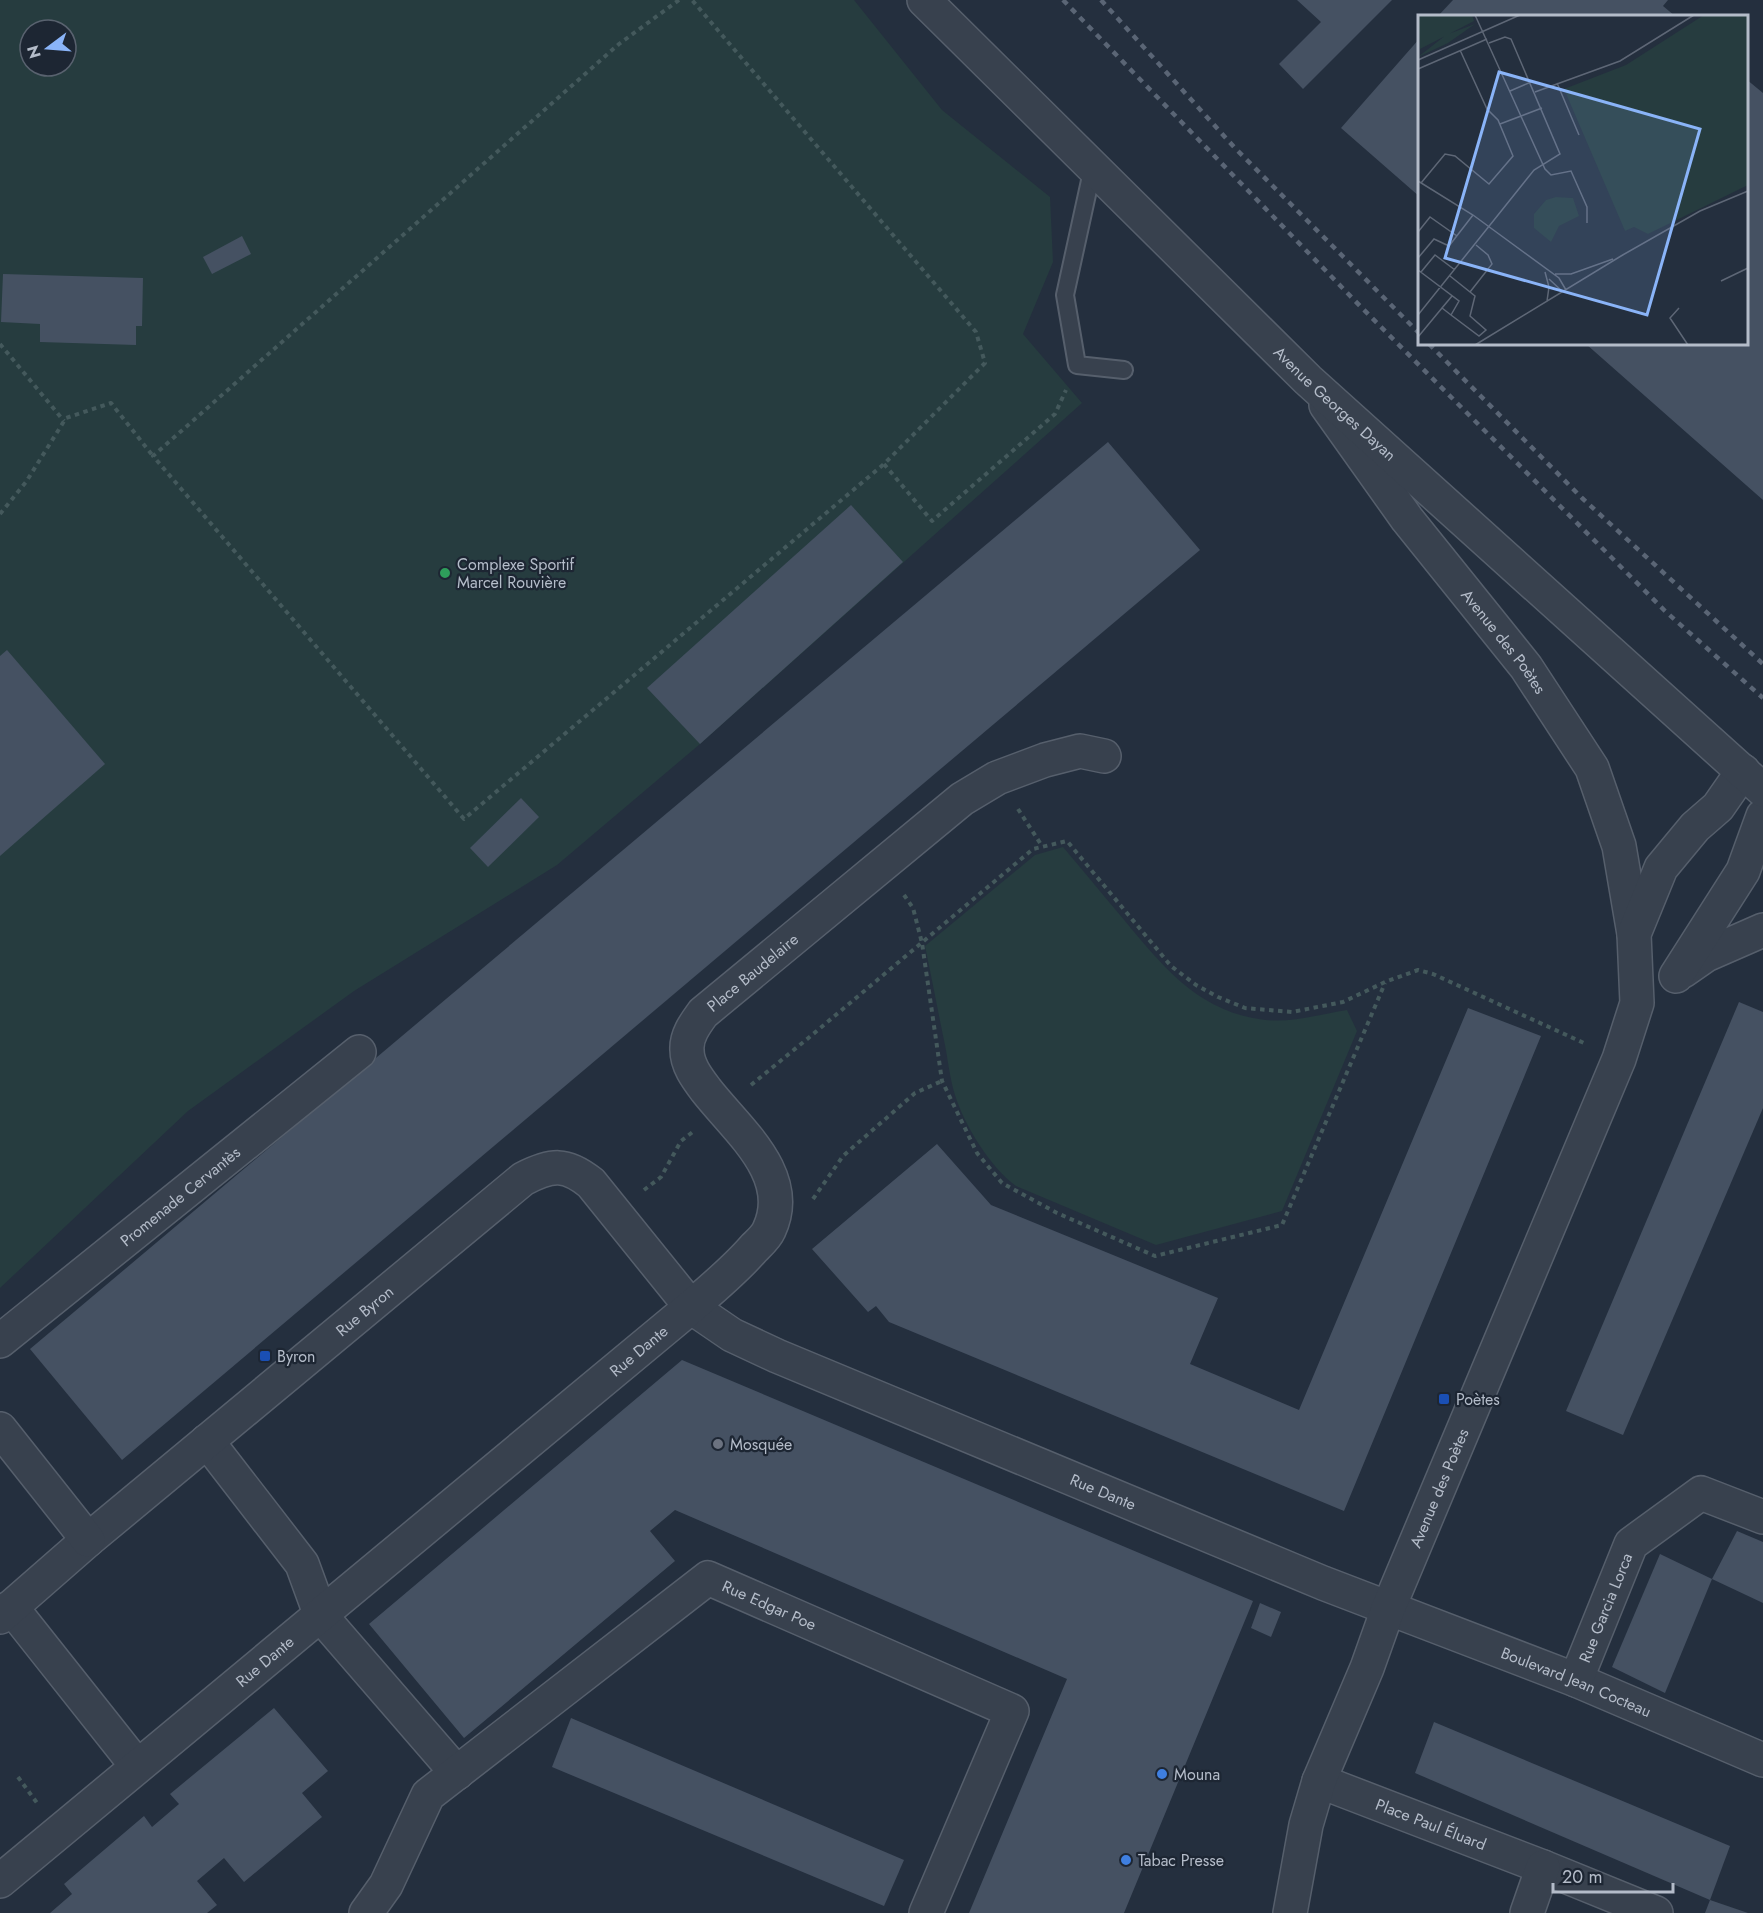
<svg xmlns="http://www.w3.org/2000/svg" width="1763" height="1913" viewBox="0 0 1763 1913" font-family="Jost,sans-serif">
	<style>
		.green { fill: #263c3f; fill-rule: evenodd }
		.building { fill: #455162 }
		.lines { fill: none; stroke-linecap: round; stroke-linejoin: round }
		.service-casing { stroke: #565f6c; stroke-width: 20 }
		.minor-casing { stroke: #565f6c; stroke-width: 36 }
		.tertiary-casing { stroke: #565f6c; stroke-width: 36 }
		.path { stroke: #44595c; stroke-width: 4; stroke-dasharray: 4.5 4.5; stroke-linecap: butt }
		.service { stroke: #38414e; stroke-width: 16 }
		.minor { stroke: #38414e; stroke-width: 33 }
		.tertiary { stroke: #38414e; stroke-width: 33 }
		.rail { stroke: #5a6575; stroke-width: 4.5; stroke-dasharray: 6 6; stroke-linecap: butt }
		.leisure-dot { fill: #2e9e5b; stroke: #1d2633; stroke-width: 2 }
		.transit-dot { fill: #1a4fb4; stroke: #1d2633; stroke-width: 2 }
		.worship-dot { fill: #6b7280; stroke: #1d2633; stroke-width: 2 }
		.shop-dot { fill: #3f7fe0; stroke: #1d2633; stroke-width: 2 }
		.labels { text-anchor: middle; stroke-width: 4.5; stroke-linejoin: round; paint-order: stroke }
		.street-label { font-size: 16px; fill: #b4bcc9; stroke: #1d2633 }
		.poi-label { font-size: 16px; fill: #b4bcc9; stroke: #1d2633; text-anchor: start }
		.inset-road { fill: none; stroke: #5e6776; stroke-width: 1.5 }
		.view { fill: #8ab4f8; fill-opacity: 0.15; stroke: #8ab4f8; stroke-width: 3 }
		.inset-edge { fill: none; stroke: #b4bcc9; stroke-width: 3 }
	</style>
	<rect width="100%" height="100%" fill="#242f3e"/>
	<g class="green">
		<path d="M0 0H854L942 110 1050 197 1053 262 1023 334 1082 403 700 744 557 865 354 991 188 1111 0 1288ZM30 30H66V66H30Z"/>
		<path d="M1063 847C1084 872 1104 896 1125 921 1164 968 1200 1013 1266 1020 1292 1023 1321 1014 1347 1010L1357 1031 1282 1211 1156 1245 1016 1186C991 1168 964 1125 955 1095 950 1079 948 1061 945 1045 938 1012 932 979 925 946L1035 855Z"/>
	</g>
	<g class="building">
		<path d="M1297 0H1392L1303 89 1279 64 1321 22Z"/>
		<path d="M1453 0H1668L1663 6 1675 16H1438Z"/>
		<path d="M1420 38V197L1341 128Z"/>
		<path d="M1746 79 1763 93V500L1586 344H1746Z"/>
		<path d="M242 236 251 254 212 274 203 257Z"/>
		<path d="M3 274 143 278 142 326H136V345L40 342V324L1 322Z"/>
		<path d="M1108 442 1200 550 122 1460 30 1349Z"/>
		<path d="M851 505 903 562 700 744 647 688Z"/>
		<path d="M7 650 105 764 0 856V656Z"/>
		<path d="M521 798 539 817 488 867 470 848Z"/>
		<path d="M1739 1002 1763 1012V1108L1623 1435 1566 1411Z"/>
		<path d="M1468 1008 1541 1036 1344 1511 889 1322 876 1306 868 1312 812 1249 937 1144 991 1205 1218 1298 1190 1364 1299 1410Z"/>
		<path d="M682 1360 1253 1601 1124 1913H969L1067 1679 675 1510 650 1531 675 1561 464 1738 369 1624Z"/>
		<path d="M1737 1531 1763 1542V1603L1712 1579Z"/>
		<path d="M1660 1554 1712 1579 1665 1693 1612 1667Z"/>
		<path d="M1260 1603 1281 1612 1271 1637 1251 1628Z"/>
		<path d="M274 1708 328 1771 302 1793 322 1817 244 1882 224 1858 197 1881 217 1905 207 1913H50L72 1894 64 1884 144 1816 152 1827 179 1804 170 1794Z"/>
		<path d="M571 1718 904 1860 884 1906 552 1767Z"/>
		<path d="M1434 1722 1730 1846 1710 1900 1415 1773Z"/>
		<path d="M1710 1900 1748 1913H1705Z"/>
	</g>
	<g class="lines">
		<defs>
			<path id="service" d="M1093 167 1065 295 1077 365 1124 370"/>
			<g id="minor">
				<path id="s1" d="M1326 405 1407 519 1526 667 1592 768 1619 846 1634 934"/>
				<path d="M1683 971 1706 955 1763 930"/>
				<path d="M1676 976 1743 871 1763 816"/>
				<path id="s2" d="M0 1341 359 1052"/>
				<path d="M207 1441 302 1564 321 1616 457 1773"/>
				<path d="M11 1607 137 1766"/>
				<path id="s3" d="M0 1617 88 1540 523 1179C552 1164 566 1163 591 1183L691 1307 732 1335 777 1356 1323 1583 1576 1680 1763 1760"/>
				<path id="s4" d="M1576 1680 1631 1544 1701 1493 1763 1517"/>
				<path id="s5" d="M1319 1781 1543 1867 1656 1913"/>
				<path id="s6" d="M0 1881 691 1307C713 1288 735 1270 754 1248 759 1243 766 1237 769 1230 795 1175 737 1130 706 1090 697 1078 687 1065 687 1050 686 1036 695 1024 703 1013L962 799 997 778 1045 760 1080 751 1104 756"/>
				<path id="s7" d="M366 1913 386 1885 428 1795 708 1578 1012 1711 926 1913"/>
				<path id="s8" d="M1290 1913 1306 1825 1319 1781 1367 1668 1388 1609 1619 1059 1637 1003 1634 934 1661 868 1695 827 1718 807 1743 771"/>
				<path d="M1527 1913 1543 1867"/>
			</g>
			<g id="tertiary">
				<path id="s9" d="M924 0 1308 380 1763 790"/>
				<path d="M0 1429 88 1540"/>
			</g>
		</defs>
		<use href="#service" class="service-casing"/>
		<use href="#minor" class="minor-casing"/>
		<use href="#tertiary" class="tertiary-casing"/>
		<g class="path">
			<path d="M679 0 619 44 153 456 464 819 884 464 985 363 976 332 692 0"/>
			<path d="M0 344 64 421"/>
			<path d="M884 464 932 521 1055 414 1066 390"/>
			<path d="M0 514 26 482 66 418 111 403 153 456"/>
			<path d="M1018 809 1042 846"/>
			<path d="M904 895 913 908 922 943 942 1081 977 1153 1002 1183 1057 1213 1155 1256 1282 1225 1385 983"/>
			<path d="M751 1085 812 1035 1033 849 1067 841 1171 966 1196 985 1218 997 1245 1008 1292 1012 1343 1002 1385 982 1418 970 1433 974 1586 1044"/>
			<path d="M644 1190 661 1177 681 1141 694 1131"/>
			<path d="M813 1199 843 1156 915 1093 942 1081"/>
			<path d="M18 1777 37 1803"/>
		</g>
		<use href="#service" class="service"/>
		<use href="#minor" class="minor"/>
		<use href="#tertiary" class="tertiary"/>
		<g class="rail">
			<path d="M1063 0 1360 306 1665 611 1763 698"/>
			<path d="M1101 0 1234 147 1420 334"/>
			<path d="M1429 344 1582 498 1763 664"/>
		</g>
	</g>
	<circle class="leisure-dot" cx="445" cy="573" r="6"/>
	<g class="transit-dot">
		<rect x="259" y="1350" width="12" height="12" rx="3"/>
		<rect x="1438" y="1393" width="12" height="12" rx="3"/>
	</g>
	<circle class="worship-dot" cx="718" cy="1444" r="6"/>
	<g class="shop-dot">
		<circle cx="1162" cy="1774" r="6"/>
		<circle cx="1126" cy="1860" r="6"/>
	</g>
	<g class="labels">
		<g class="street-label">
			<text dy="6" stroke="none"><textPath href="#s9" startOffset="576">Avenue Georges Dayan</textPath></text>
			<text dy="6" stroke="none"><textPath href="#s1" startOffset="296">Avenue des Poètes</textPath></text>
			<text dy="6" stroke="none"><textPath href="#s6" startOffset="1322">Place Baudelaire</textPath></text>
			<text dy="6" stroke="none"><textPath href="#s2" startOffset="231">Promenade Cervantès</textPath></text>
			<text dy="6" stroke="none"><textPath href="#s3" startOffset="476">Rue Byron</textPath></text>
			<text dy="6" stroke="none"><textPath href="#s6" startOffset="830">Rue Dante</textPath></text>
			<text dy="6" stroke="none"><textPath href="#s8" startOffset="452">Avenue des Poètes</textPath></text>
			<text dy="6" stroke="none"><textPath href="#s3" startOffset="1368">Rue Dante</textPath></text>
			<text dy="6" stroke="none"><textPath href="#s7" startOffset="555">Rue Edgar Poe</textPath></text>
			<text dy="6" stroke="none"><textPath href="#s4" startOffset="78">Rue Garcia Lorca</textPath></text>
			<text dy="6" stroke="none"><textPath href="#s6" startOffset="344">Rue Dante</textPath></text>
			<text dy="6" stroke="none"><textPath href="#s3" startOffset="1878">Boulevard Jean Cocteau</textPath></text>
			<text dy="6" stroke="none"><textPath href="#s5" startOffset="120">Place Paul Éluard</textPath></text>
		</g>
		<g class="poi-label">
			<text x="457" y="570">Complexe Sportif<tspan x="457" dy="18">Marcel Rouvière</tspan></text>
			<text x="277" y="1362">Byron</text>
			<text x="1456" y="1405">Poètes</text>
			<text x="730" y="1450">Mosquée</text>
			<text x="1174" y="1780">Mouna</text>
			<text x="1138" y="1866">Tabac Presse</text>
		</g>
	</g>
	<g transform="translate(1418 15)">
		<rect width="330" height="330" fill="#242f3e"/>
		<path d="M0 0H54L56 6 2 34ZM286 0H330V170L230 219 216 212 207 216 146 74 208 50ZM57 9 30 28 0 42 28 20ZM138 182 155 183 161 201 141 211 133 227 116 213V199L128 185Z" fill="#263c3f"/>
		<path class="inset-road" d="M57 0 127 154 133 160 153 156 169 192V208M0 45 102 0M0 54 69 24M139 68 161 120M92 76 113 67M117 77 202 46 276 0M82 109 124 93M0 166 55 200 141 263 148 275M3 168 27 139 37 141 71 169 95 141 80 105 69 94 42 35M0 217 12 202 39 221M0 243 16 224 31 231 55 200M0 255 41 286 33 300 24 293 34 281M3 257 17 240 37 255M127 257 131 272 129 286M137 259H153L195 244M32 261 57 281 52 301 68 315 61 321 33 300M131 264 145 277M303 266 330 253M52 277 74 249 70 240 58 230M261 293 252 303 270 330M0 300 116 155 142 139 93 24 87 22 71 28M0 322 24 293M57 330 203 241 282 196 330 176"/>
		<path class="view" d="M81 57 282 114 229 300 27 243Z"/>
		<rect width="330" height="330" class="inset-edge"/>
	</g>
	<g transform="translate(48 48) rotate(254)"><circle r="28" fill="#1d2633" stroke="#59626f" stroke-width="1.5"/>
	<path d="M0-4.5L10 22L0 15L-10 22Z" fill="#8ab4f8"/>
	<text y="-9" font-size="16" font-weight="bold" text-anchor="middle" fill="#b4bcc9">N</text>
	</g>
	<path d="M1553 1883v9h120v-9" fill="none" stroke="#b4bcc9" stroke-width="3"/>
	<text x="1562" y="1883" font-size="18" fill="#b4bcc9" stroke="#1d2633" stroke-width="4.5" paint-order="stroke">20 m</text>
</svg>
